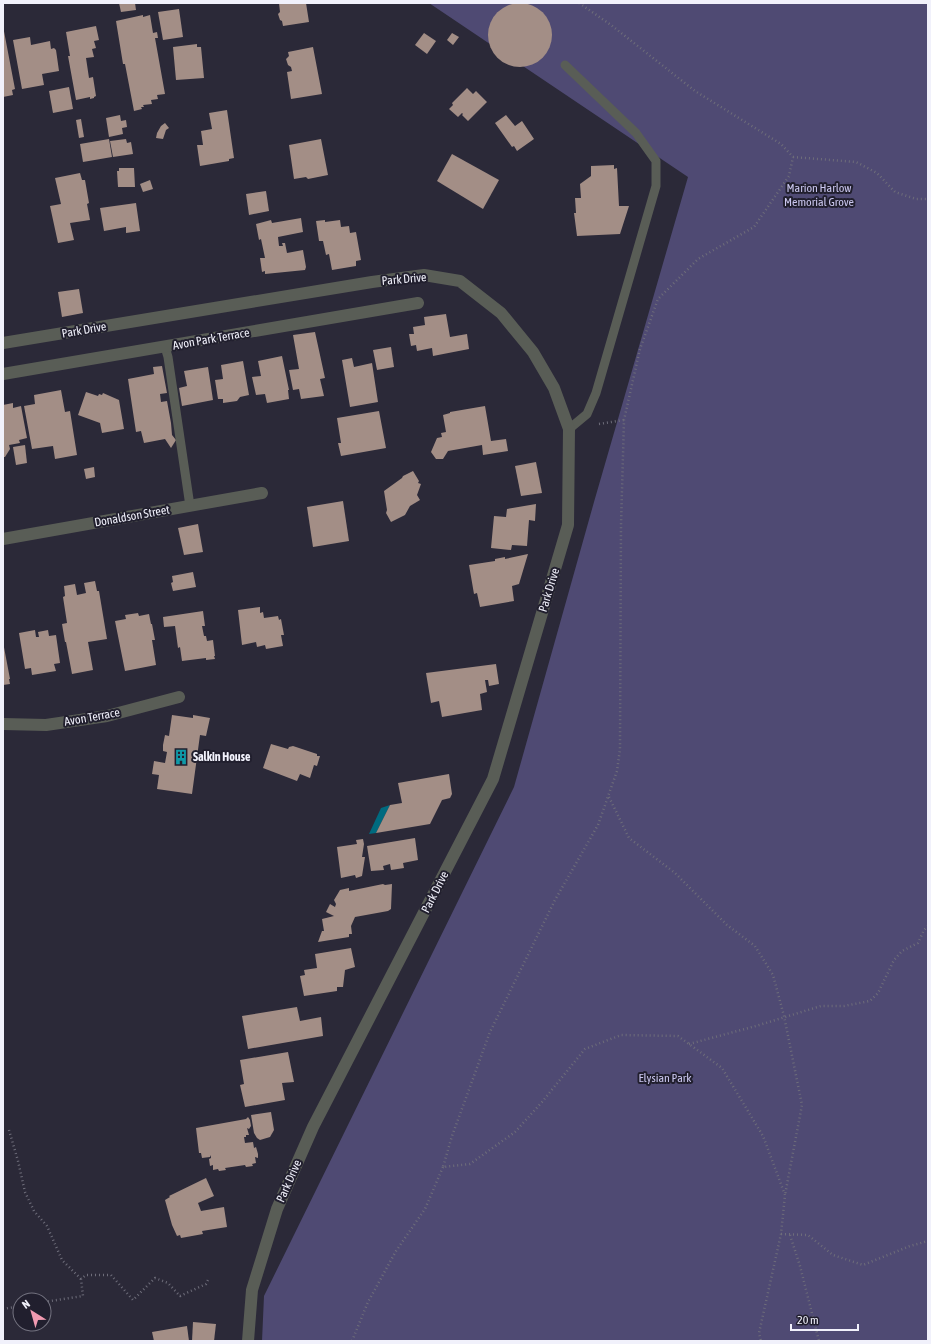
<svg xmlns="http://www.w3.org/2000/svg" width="931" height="1344" viewBox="0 0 931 1344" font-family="'Asap Condensed',sans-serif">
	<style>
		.green { fill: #4f4a73 }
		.water { fill: #006a7f }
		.building { fill: #a38e86 }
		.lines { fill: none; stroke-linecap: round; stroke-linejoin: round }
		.path { stroke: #6e6d7a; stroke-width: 2.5; stroke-dasharray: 1 3; stroke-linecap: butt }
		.lane { stroke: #595d56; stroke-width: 9 }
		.street { stroke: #595d56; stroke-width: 12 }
		.labels { text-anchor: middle; stroke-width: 4; stroke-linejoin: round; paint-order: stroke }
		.park-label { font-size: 12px; fill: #cbc7ef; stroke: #211f2e }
		.street-label { font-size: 12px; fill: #f1f1fb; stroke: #211f2e }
		.poi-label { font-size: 12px; font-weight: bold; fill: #f1f1fb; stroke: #211f2e; text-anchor: start }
	</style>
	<rect width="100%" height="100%" fill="#2b2938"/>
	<path class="green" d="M429 3H928V1341H262L264 1296 514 787 594 502 688 177Z"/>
	<path class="water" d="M390 805 376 833 369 834 381 808Z"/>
	<g class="building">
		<path d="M119 3H135L136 10 121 12Z"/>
		<path d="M279 3H306L309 22 283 26 282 21 280 20 278 14 280 12Z"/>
		<circle cx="520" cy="35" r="32"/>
		<path d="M179 9 183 37 163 40 158 12Z"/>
		<path d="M143 15V17L150 15 153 33 157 32 158 38H155L165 94 157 95 158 99 151 100 152 104 143 105 144 107H141L142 109 134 111 125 64H123L116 21Z"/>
		<path d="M3 26 15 89 12 90 13 95 3 97Z"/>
		<path d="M96 26 99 40 94 41 96 48 92 49 94 57 86 58 89 78 93 77 96 96 94 97V98L90 99V97L76 100 68 56H70L66 32Z"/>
		<path d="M424 33 436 41 427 54 415 45Z"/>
		<path d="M452 33 459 37 453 45 447 40Z"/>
		<path d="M30 37 31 45 50 41 51 49 54 48 56 50 59 71 42 74 44 85 22 89 13 40Z"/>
		<path d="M197 44V47H201L204 78 176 80 173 47Z"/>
		<path d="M313 47 322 94 291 99 287 72 292 71 291 67 288 65 286 59 289 56 288 52Z"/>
		<path d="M69 87 73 109 53 113 49 91Z"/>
		<path d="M467 88 473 94 476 91 487 102 468 121 462 115 463 114 462 113 458 117 449 109 453 105 452 103Z"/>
		<path d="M227 110 234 158 229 159V161L200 166 197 145H203L201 131 212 129 209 113Z"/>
		<path d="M120 115 121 121 126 120 127 127 122 128 123 134 109 137 106 118Z"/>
		<path d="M506 115 515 126 522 121 534 139 517 151 514 146 512 147 495 123Z"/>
		<path d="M81 119 84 137 79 138 76 120Z"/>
		<path d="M165 123 169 128 166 130 163 139 156 138 157 133 161 126Z"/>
		<path d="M109 139 112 157 83 162 80 144Z"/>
		<path d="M126 139 127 143 131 142 133 154 113 157 110 141Z"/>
		<path d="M321 139 328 175 308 179 306 177 294 179 289 145Z"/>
		<path d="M452 154 499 180 483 209 437 181Z"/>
		<path d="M614 165V169L617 168 619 206H629L620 234 577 236 574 213H576L575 198H581L580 184 591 176V166Z"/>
		<path d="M119 168H134L135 187H118L117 171H119Z"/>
		<path d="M80 173 82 180H85L89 203 87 204 90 220 70 223 74 240 58 243 50 206 61 204 55 178Z"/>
		<path d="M150 180 153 189 143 192 140 184Z"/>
		<path d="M266 191 269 211 249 215 246 194Z"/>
		<path d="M136 203 140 231 126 233V227L104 231 100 208Z"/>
		<path d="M301 218 303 232 278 237 279 246H283L282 243H285L287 253 303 250 306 267 305 270 265 274V271L262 272 260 258H265L261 239 259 240 256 224 271 220 272 223Z"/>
		<path d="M325 220V222L340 220 341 227 349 226 350 233 356 232 361 260 356 261V266L332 270 329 254 326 255 323 241H319L316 221Z"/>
		<path d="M79 289 83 313 62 317 58 292Z"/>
		<path d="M446 314 450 337 467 334 469 349 433 356 432 348 417 351 416 345 411 346 409 334H414L413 327 425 325 424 317Z"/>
		<path d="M315 332 325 378 320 379 324 396 301 399 299 389 293 390 289 370 299 369 293 335Z"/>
		<path d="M391 347 394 367 377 370 373 350Z"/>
		<path d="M282 356 289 390H288L289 399 267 403 265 394 256 395 252 377 261 376 258 361Z"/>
		<path d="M352 358 354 367 372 363 378 402 350 407 342 360Z"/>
		<path d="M243 361 249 395 240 397 237 401 223 403V399H218L215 380 223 379 221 365Z"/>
		<path d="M162 366 167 393 160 394 161 402 167 401 171 423 172 435 176 440 171 448 165 439 144 443 141 431 136 432 128 379 154 374 153 367Z"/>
		<path d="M208 367 213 400 182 406 179 388 187 386 184 371Z"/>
		<path d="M61 390 65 412 70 411 77 455 55 459 53 446 32 449 24 406 35 404 34 395Z"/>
		<path d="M86 392 98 396 99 394 102 395 103 393 119 400 124 429 102 433 100 423 78 415Z"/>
		<path d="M13 403V408L21 406 27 438 19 440 20 443 9 445 10 449 5 457H3V405Z"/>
		<path d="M485 406 491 441 506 439 508 451 483 455 482 445 448 451 443 459H436L431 452 437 438 442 437 441 433 446 432 443 415 450 413V412Z"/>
		<path d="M379 411 386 448 341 456 338 443H341L337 418Z"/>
		<path d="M25 445 27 463 16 465 13 447Z"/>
		<path d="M536 462 542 493 521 496 515 466Z"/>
		<path d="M94 467 95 477 86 479 84 469Z"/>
		<path d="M413 471 419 481 418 483 421 484 417 495 420 500 410 506 405 515 391 522 386 513 387 510 384 491 402 478 403 476Z"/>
		<path d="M343 501 349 541 313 547 307 507Z"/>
		<path d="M536 504 535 521 529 520 527 546 512 545 511 550 491 548 494 516 506 517 507 509Z"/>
		<path d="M198 524 203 552 184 555 178 528Z"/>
		<path d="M528 554 519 584 512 586 514 601 480 607 477 593 474 594 469 565 495 561V559L505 557V559Z"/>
		<path d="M193 572 196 587 173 591 171 583 173 582 172 576Z"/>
		<path d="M95 581 97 591H99L107 639 88 642 93 670 72 674 66 642H65L62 624 67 623 63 597 65 596 64 586 75 584 77 595 86 593 84 583Z"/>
		<path d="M260 607V613L263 612 264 618 278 616 279 620 281 619 284 635H281L283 646 266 649 265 645 257 647 256 642 242 645 238 610Z"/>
		<path d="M203 611 205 626H202L204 636H206L207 641 213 640 215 656H214L215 659 206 660V658L182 661 180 647 178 648 175 626 164 627 163 617Z"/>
		<path d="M138 613 139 616 149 614 151 624H152L155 640H152L156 665 125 671 115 621 126 619 125 615Z"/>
		<path d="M35 630 36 637H39L38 632 48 630 49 636 56 635 60 663 54 664 56 671 32 675 31 668 25 669 19 633Z"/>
		<path d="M3 642 10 679H9L10 684 3 685Z"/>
		<path d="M496 664 499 684 489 686 488 680H485L487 692 480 694 482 710 442 717 439 701 431 703 426 673Z"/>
		<path d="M172 715 193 718V715L210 718 206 736 200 735 192 794 157 789 159 775 152 774 154 761 165 763 167 752 163 751V745L165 735 169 736Z"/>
		<path d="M271 744 288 749 289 747 293 746 317 754V756H320L317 766 314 765 310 778 300 774 297 781 263 768Z"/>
		<path d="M449 774 452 794 450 798 442 800 430 824 376 833 390 805 402 803 398 783Z"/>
		<path d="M415 838 418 860 403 863 404 868 391 870 390 864 383 866 384 870 371 871 367 846Z"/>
		<path d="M363 839 364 844 362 857H365L362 876 356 878 355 875 341 878 337 847 357 844 356 840Z"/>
		<path d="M383 884 385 885 392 884 391 909 388 911 355 917 351 926 352 934H349V937L318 942 322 931H324L322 919 334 916 326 912 330 904 335 907 336 904 334 900 340 890 349 888V891Z"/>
		<path d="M351 948 355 967 345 970 343 987H337V991L304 996 300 976 305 975 304 970 317 968 315 954Z"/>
		<path d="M297 1007 300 1021 321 1017 323 1036 248 1049 242 1016Z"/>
		<path d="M288 1052 294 1082 282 1083 285 1100 245 1107 240 1085 244 1084 240 1060Z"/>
		<path d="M271 1112 274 1130 270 1137 260 1140 257 1138 254 1133 251 1115Z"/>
		<path d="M248 1117 250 1120 251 1126 249 1129 247 1128 249 1135H246V1137H244L245 1143 253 1142 254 1148 256 1147 258 1154V1158L255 1157 256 1163 252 1164 253 1166 246 1167 245 1165 225 1168 226 1170 219 1171 218 1169 213 1170V1165L210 1166 209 1159 211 1158V1155L210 1157 202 1158 201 1153H199L196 1128 246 1119Z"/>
		<path d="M206 1178 214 1196 198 1203 201 1211 224 1207 227 1227 202 1231 203 1234 181 1238 180 1235 177 1236 172 1225 165 1200 170 1197 169 1196Z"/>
		<path d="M193 1322 216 1324 214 1341H192Z"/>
		<path d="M187 1326 189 1341H154L152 1332Z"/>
	</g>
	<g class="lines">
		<g class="path">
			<path d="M579 3 611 25 695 91 781 144 793 157 789 176 754 227 698 259 658 299 640 349 624 420 621 525 620 749 617 771 598 825 555 900 490 1032 452 1136 443 1167 470 1164 515 1132 542 1102 585 1049 621 1035 678 1036 722 1068 763 1136 785 1195 781 1234 759 1333 761 1341"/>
			<path d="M793 157 856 162 877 173 895 192 916 199H928"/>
			<path d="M599 424 624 420"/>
			<path d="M609 797 629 838 675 873 727 925 755 946 773 975 784 1016 802 1105 785 1195"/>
			<path d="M689 1044 756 1026 821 1006H844L870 1001 878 993 894 960 902 951 918 943 924 930 928 926"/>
			<path d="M9 1130 18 1161 25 1192 34 1211 47 1226 62 1260 81 1279"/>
			<path d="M781 1234 808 1235 833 1255 863 1265 910 1246 928 1241"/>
			<path d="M790 1235 800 1266 819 1341"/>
			<path d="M44 1302 83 1296 81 1279 86 1275H111L133 1300 155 1278 168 1283 180 1296 206 1284 209 1278"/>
			<path d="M3 1309 20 1306"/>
			<path d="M352 1341 368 1302 396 1251 425 1209 443 1167"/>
		</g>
		<g class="lane">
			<path d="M565 65 636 133 656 161V186L596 393 587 414 569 429"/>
			<path d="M165 347 168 357 190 506"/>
		</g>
		<g class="street">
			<path d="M3 343 372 282 424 275 460 281 501 313 533 352 554 388 569 429 568 525 493 779 313 1127 277 1209 252 1290 248 1341"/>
			<path d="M3 374 418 303"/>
			<path d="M3 539 262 493"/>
			<path d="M3 724 46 725 107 716 179 697"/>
		</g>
	</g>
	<defs>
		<symbol id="building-bare" viewBox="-9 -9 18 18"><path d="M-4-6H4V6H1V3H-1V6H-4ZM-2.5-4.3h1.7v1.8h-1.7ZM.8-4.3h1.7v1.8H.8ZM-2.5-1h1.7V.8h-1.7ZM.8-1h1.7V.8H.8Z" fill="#0f9aa8" stroke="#211f2e" stroke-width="2.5" paint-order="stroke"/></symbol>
	</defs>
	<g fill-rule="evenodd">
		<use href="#building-bare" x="170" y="746" width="22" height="22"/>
	</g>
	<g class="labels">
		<g class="park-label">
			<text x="819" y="192">Marion Harlow<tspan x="819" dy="14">Memorial Grove</tspan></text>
			<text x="665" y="1082">Elysian Park</text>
		</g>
		<g class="street-label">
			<text transform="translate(404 279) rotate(-5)" y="4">Park Drive</text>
			<text transform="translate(84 330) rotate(-10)" y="4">Park Drive</text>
			<text transform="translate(211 339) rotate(-10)" y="4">Avon Park Terrace</text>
			<text transform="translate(132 516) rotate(-10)" y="4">Donaldson Street</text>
			<text transform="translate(549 590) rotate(-73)" y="4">Park Drive</text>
			<text transform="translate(92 717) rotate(-10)" y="4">Avon Terrace</text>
			<text transform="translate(435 892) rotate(-63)" y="4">Park Drive</text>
			<text transform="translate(289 1181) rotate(-66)" y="4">Park Drive</text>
		</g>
		<g class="poi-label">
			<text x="193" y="761">Salkin House</text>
		</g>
	</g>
	<rect width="931" height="1344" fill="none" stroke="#f1f1fb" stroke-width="8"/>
	<g transform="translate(32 1312) rotate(323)"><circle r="19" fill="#211f2e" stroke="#747380"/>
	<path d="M0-3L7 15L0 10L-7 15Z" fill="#f19ab1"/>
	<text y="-6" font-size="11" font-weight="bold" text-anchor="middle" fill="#f1f1fb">N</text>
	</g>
	<path d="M791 1324v6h67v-6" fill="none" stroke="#f1f1fb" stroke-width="2"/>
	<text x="797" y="1324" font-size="12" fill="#f1f1fb" stroke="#211f2e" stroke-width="3" paint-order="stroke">20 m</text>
</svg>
